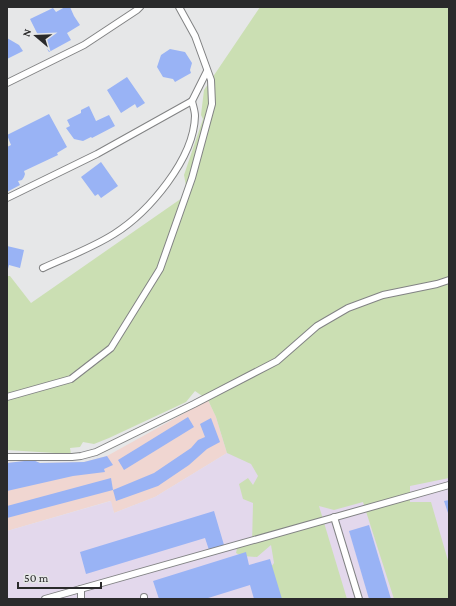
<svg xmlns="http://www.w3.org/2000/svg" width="456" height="606" viewBox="0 0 456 606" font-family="'Crimson Pro',serif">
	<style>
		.industrial { fill: #f0d6d1 }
		.medical { fill: #e3d8ec }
		.green { fill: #cbdfb3 }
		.building { fill: #99b3f5 }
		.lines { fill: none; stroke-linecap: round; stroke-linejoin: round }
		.service-casing { stroke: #828384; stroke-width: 8 }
		.service { stroke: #fff; stroke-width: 6 }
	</style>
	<rect width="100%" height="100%" fill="#e6e7e8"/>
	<path class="industrial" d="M208 400 216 417 227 453 155 497 114 513 110 501 7 531V463L33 460 40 463 84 462 107 456Z"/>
	<path class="medical" d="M449 348V599H7V531L111 501 114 513 155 497 227 453 216 417Z"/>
	<path class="green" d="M260 7H449V478L410 486V502H431L449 564V599H394L363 502 334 510 319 506 347 599H265L263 578 274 563 271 545 257 557 242 556 236 553 239 540 252 545 253 503 243 499 239 484 248 478 253 485 258 476 251 464 227 453 216 417 208 400 195 391 186 402 109 438 94 444 83 442 80 447 70 448 71 454 7 450V276H10L31 303 182 198 186 186 184 175 203 119 201 115 204 90Z"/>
	<g class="building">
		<path d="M65 7H70L74 16 80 25 67 33 71 40 49 52 37 33 30 19 53 8 56 12Z"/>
		<path d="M7 38 19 45 23 51 7 59Z"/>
		<path d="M170 49 185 52 192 63 190 70 191 73 175 82 173 79 163 77 157 67 161 55Z"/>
		<path d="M127 77 145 103 137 108 135 104 121 113 107 90Z"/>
		<path d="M89 106 96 121 109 115 115 126 92 138 91 137 83 141 74 139 66 128 70 126 67 120 81 113V110Z"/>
		<path d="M49 114 67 147 57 153 58 155 24 171 25 174 24 177 22 180 18 181 20 185 7 192V147L11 145 7 135Z"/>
		<path d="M101 162 118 186 101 198 98 194 95 196 81 177Z"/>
		<path d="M7 246 24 250 20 268 9 265 8 269H7Z"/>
		<path d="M188 417 194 427 124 470 118 460Z"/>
		<path d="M211 418 220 442 207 449 189 465 158 486 116 501 113 490 154 473 191 448 198 440 205 437 200 424Z"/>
		<path d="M107 456 113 465 104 469 105 472 73 476 7 491V463L33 460 40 463 84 462Z"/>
		<path d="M111 478 113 490 7 518V506Z"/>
		<path d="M449 500V516L444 501Z"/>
		<path d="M214 511 224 545 209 550 205 538 86 574 80 552Z"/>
		<path d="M369 525 391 599H369L349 531Z"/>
		<path d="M246 552 249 565 270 559 282 599H254L250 585 205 599H159L153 581Z"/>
	</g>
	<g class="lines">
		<defs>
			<g id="service">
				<path d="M7 83 84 45 137 10 140 7"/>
				<path d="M7 198 97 154 192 101 207 71"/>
				<path d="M43 268C67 257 92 248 114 234 149 212 194 159 195 116 195 111 193 106 192 101"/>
				<path d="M7 397 71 379 111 348 160 269 192 178 212 104 211 80 195 36 179 7"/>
				<path d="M7 457H72L81 456 96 452 194 404 277 361 317 326 348 308 383 295 437 284 449 280"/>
				<path d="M334 517 359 599"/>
				<path d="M144 597V599"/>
				<path d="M45 599 449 485"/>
				<path d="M81 599V589"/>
			</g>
		</defs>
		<use href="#service" class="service-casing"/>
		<use href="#service" class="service"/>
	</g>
	<rect width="456" height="606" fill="none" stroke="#2a2a2b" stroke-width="16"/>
	<g transform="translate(36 36) rotate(289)" stroke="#e6e7e8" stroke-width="3" paint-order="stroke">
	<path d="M0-3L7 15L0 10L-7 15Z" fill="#2a2a2b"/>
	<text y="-6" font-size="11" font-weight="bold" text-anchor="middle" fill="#2a2a2b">N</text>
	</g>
	<path d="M18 582v6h83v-6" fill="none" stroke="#2a2a2b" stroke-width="2"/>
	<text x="24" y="582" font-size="12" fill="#2a2a2b" stroke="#e6e7e8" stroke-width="3" paint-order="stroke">50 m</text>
</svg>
